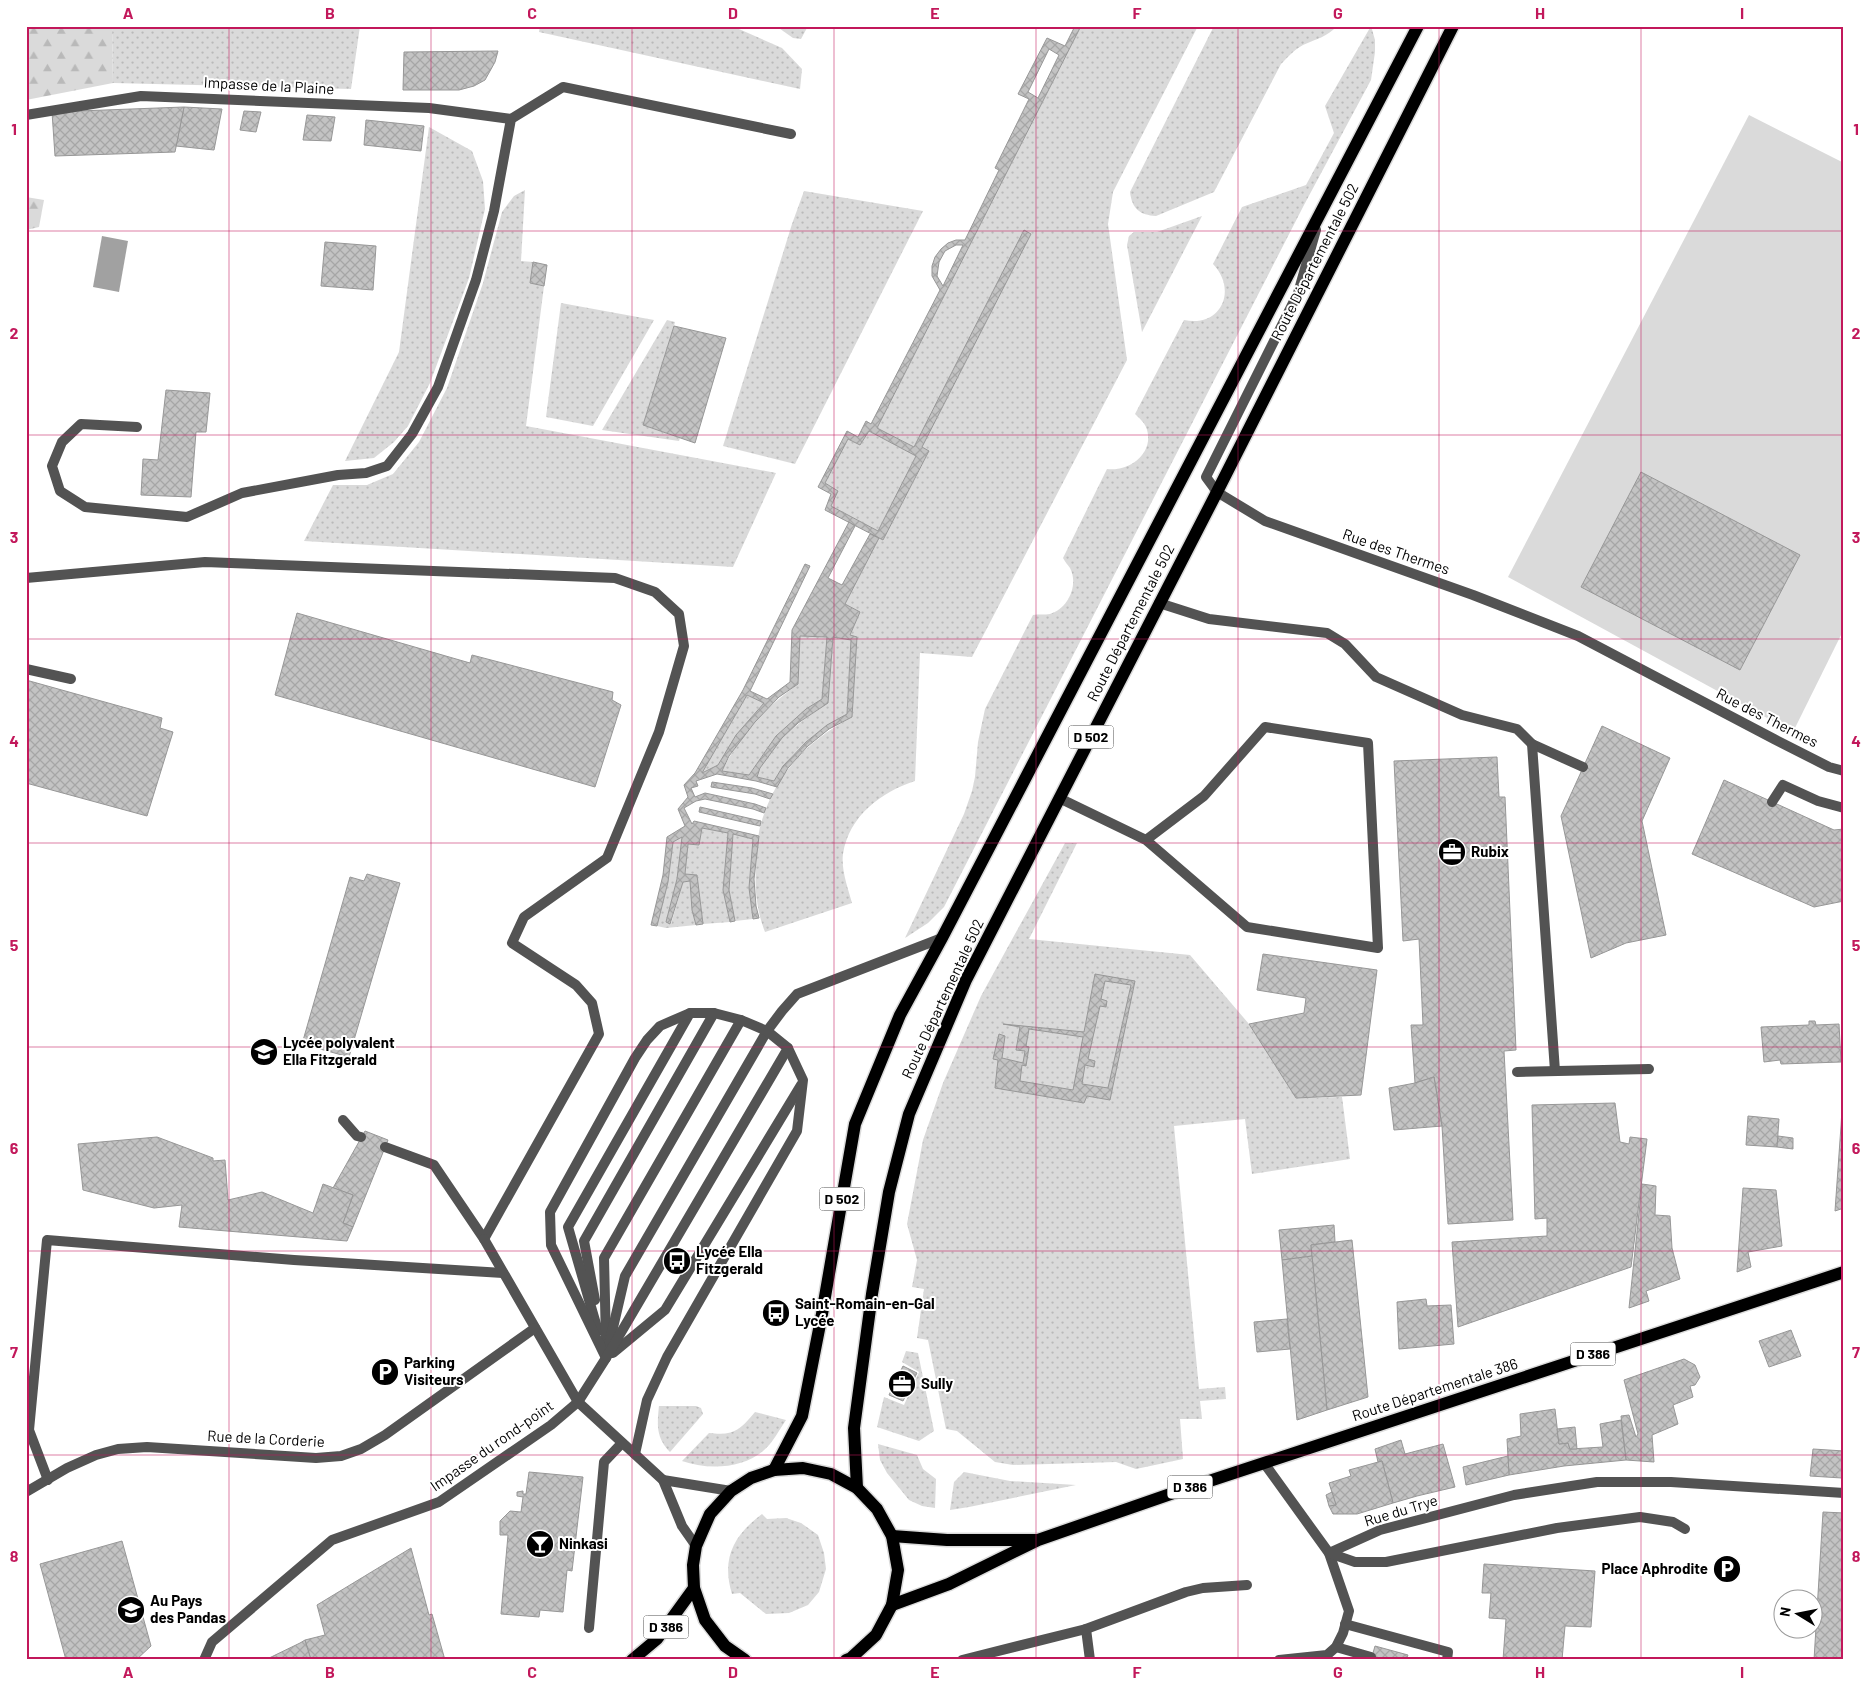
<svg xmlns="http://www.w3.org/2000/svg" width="1870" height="1686" viewBox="0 0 1870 1686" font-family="Barlow,sans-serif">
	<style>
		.grass { fill: url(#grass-dots) }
		.forest { fill: url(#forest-firs) }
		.pitch { fill: #dadada }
		.water { fill: #a1a1a1 }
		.building { fill: url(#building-cross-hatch); stroke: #979797; fill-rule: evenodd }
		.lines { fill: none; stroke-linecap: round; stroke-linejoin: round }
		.primary-casing { stroke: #dbdbdb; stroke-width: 15 }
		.service { stroke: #535353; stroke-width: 10 }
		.minor { stroke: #535353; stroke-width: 10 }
		.primary { stroke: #000; stroke-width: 12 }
		.grid { fill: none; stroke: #c2185b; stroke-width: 1; stroke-opacity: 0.55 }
		.labels { text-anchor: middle; stroke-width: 4; stroke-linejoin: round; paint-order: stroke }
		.shield { fill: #fff; stroke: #4c4c4c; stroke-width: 1 }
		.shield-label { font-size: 14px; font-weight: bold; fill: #000 }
		.street-label { font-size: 15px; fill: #000; stroke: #fff }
		.poi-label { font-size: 15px; font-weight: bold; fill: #000; stroke: #fff; text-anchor: start }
		.neatline { fill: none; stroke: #c2185b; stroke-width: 2 }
		.grid-label { font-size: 16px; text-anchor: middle; font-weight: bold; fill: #c2185b }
	</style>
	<defs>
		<pattern id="grass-dots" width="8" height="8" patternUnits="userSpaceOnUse" patternTransform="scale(1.25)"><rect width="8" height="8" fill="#dadada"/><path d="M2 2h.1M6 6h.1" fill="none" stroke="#b9b9b9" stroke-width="1.8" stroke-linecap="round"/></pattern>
		<pattern id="forest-firs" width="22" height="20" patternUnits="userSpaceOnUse" patternTransform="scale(1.25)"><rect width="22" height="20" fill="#dadada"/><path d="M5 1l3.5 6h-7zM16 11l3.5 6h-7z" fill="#b9b9b9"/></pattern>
		<pattern id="building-cross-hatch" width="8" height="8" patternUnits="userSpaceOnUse" patternTransform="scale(1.25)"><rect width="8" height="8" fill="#c3c3c3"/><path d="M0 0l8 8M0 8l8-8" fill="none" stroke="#a6a6a6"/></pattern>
	</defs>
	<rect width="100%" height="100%" fill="#fff"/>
	<g class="grass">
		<path d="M112 26H360L351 89 113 83Z"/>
		<path d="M540 26H732L782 48 802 69 800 89 539 32Z"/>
		<path d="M776 26H808L801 39 793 38Z"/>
		<path d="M1081 26H1198L1113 192 1108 224 1127 360 972 657 920 653 915 781C881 792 849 816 843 854 841 870 848 888 852 903L765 932C755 906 754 882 757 854 758 843 758 831 762 820 777 772 809 740 852 717L857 637 850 635 860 612 845 604 879 538 883 540 929 452 922 447 1031 234 1024 231 914 447 877 428Z"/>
		<path d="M1214 26H1337C1327 37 1316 39 1303 45 1294 50 1288 57 1281 64L1214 192 1156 216C1140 215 1132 209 1130 192Z"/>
		<path d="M1371 26 1375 40V52L1371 80 1304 205 944 907 928 923 905 938 964 814 972 791 975 777 978 742 985 709 1033 615C1038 614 1045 615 1050 614 1068 609 1079 585 1070 568 1068 565 1065 562 1063 558L1107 469C1130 472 1156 452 1146 427 1144 422 1139 418 1135 414L1184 320C1221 328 1238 290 1213 264L1242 207 1306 185 1334 133 1325 106Z"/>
		<path d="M429 127 472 151 483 181 485 209 469 278 430 383 408 426 394 442 374 458 345 461 399 352Z"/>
		<path d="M525 190 521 261 533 262 530 283 544 286 526 426 776 473 733 567 304 541 333 485H367L393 474 419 442 447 388 483 283 502 212 514 196Z"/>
		<path d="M804 191 923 211 795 464 723 446 792 224Z"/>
		<path d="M1202 216 1142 332 1127 245 1129 236 1134 232H1157Z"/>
		<path d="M561 303 654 320 593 426 546 417Z"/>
		<path d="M667 320 675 322 674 326 643 425 680 438 679 441 602 430Z"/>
		<path d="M869 431 916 456 878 531 831 506 838 491 825 483 848 439 860 445Z"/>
		<path d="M800 636 827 637 822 699C788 721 771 741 749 775L722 771C740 735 766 707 798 684Z"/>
		<path d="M833 637 851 640 847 714C817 730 791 751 774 781L757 777C767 744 801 721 828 703Z"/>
		<path d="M747 695 764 703 736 735 718 765 702 773Z"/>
		<path d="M702 828 728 833 723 890 730 922 703 924 697 875 685 874 688 844 699 845Z"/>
		<path d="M733 834 753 839 749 888 753 919 735 921 729 890Z"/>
		<path d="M682 837 677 879 666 922 671 924 683 882 690 881 692 910 696 925 666 928 657 926 668 882 673 842Z"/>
		<path d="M1065 843H1077L1029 939 1190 955 1249 1024 1296 1098 1342 1097 1350 1159 1252 1174 1245 1119 1174 1126 1199 1389 1225 1387 1226 1399 1200 1401 1202 1419H1180L1183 1459 1136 1469 1116 1462 1013 1465 995 1462 957 1431 946 1429 928 1340 917 1338 924 1289 912 1287 917 1260 907 1224 923 1140 943 1083 981 996Z"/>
		<path d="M906 1351 918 1353 934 1431 919 1441 877 1427 884 1397 904 1405 919 1372 902 1362Z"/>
		<path d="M659 1406H696L701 1408 703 1414 670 1452C656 1438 657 1425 659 1406Z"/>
		<path d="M755 1412 786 1420C779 1430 773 1443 763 1451 742 1469 707 1470 682 1461L709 1433C734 1436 740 1430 755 1412Z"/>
		<path d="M878 1444 917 1455 923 1469 936 1479 935 1508 922 1506 909 1500 887 1473 880 1460Z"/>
		<path d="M964 1472 1010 1481 1076 1485 969 1507 950 1510 954 1482Z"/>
		<path d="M762 1514 767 1519 786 1518 801 1523 818 1535 824 1553 826 1569 819 1592 808 1605 789 1613 766 1614 740 1593 732 1594C721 1558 734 1535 762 1514Z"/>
	</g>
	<g class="forest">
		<path d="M26 26H112L113 83 26 100Z"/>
		<path d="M26 197 44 200 39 227 26 230Z"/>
	</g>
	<path class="pitch" d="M1749 115 1844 163V629L1793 732 1508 577Z"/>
	<path class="water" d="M102 236 128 241 119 292 93 287Z"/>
	<g class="building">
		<path d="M1075 26H1081L877 428 914 447 1024 230 1031 234 922 447 929 451 883 540 825 510 831 494 818 487 847 431 858 437 866 421 871 424 940 290 932 276V266L935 257 941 249 948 243 956 240H965L999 170 995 168 1029 99 1018 94 1047 38 1065 46ZM1049 49 1059 55 1038 98 1028 92ZM956 245H963L943 286 937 276 939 262 945 251ZM869 431 916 456 878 531 831 506 838 491 825 483 848 439 860 445Z"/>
		<path d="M498 51 495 62 485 80 474 86 459 90H403L404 52Z"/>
		<path d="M184 107 222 109 214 150 176 146Z"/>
		<path d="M184 107 175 152 55 156 52 112Z"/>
		<path d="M244 111 261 112 256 132 240 130Z"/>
		<path d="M307 115 335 117 331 141 303 140Z"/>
		<path d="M366 120 424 126 421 151 364 145Z"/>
		<path d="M325 242 376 246 373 290 321 286Z"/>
		<path d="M533 262 547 265 544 286 530 283Z"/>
		<path d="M674 326 726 338 695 443 643 425Z"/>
		<path d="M166 390 210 393 206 432H196L191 497 141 495 143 459 158 460Z"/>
		<path d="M1641 472 1800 555 1740 670 1581 587Z"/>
		<path d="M849 522 855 526 828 578 842 585 870 534 879 538 845 604 860 612 850 635 857 637 852 717 829 729 808 746 788 768 777 787 756 781 717 774 696 781 698 786 691 788 695 797 705 793 755 804 766 808 764 813 753 809 705 799 696 801 684 808 692 824 694 821 759 836 754 879 756 906 759 918 753 919 749 888 753 839 733 834 729 890 735 921 730 922 723 890 728 833 702 828 699 845 688 844 685 874 697 875 703 924 696 925 692 910 690 881 683 882 670 924 666 922 677 879 682 837 673 842 668 882 657 926 651 925 663 875 667 837 685 826 678 809 688 797 684 785 695 773 743 690 805 564 810 566 750 691 767 699 790 682 792 630ZM800 636 827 637 822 699 806 709 776 736 749 775 722 771 729 756 755 722 779 697 798 684ZM833 637 851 640 847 714 827 725 806 742 783 766 774 781 757 777 760 768 782 738 798 723 828 703ZM747 695 764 703 736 735 718 765 702 773Z"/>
		<path d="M297 613 470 663 472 655 613 692 612 700 621 705 595 787 275 695Z"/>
		<path d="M26 680 162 718 160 728 173 732 147 816 26 783Z"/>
		<path d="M1602 726 1670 758 1642 821 1666 935 1626 943 1591 958 1561 816Z"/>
		<path d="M1497 757 1499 797H1505L1516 1050 1504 1051 1513 1220 1448 1224 1442 1126 1434 1077 1415 1083 1411 1025H1423L1419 939 1403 941 1394 761Z"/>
		<path d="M1724 780 1834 830 1844 829V901L1814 907 1692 854Z"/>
		<path d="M712 782 752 788 773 794 770 799 755 794 711 787Z"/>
		<path d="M700 807 761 821 760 826 699 812Z"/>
		<path d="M367 874 400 883 349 1057 302 1044 350 877 364 881Z"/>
		<path d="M1263 954 1377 970 1361 1095 1296 1098 1249 1024 1304 1013 1306 998 1257 990Z"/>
		<path d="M1095 974 1135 981 1110 1100 1087 1096 1084 1103 995 1088 998 1060 993 1059 999 1034 1005 1036 1002 1058 1023 1063 1025 1051 1016 1050 1020 1027 1003 1024 1084 1032ZM1105 981 1131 985 1108 1088 1082 1084 1085 1065 1094 1067 1095 1061 1088 1059 1100 1006 1106 1007 1107 1001 1101 999ZM1029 1029 1083 1037 1073 1090 1020 1081 1022 1065 1026 1066 1029 1047 1026 1046Z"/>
		<path d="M1809 1021H1815L1816 1025 1839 1024 1841 1062 1781 1064 1780 1060 1764 1062 1761 1027 1809 1025Z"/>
		<path d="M1844 1075V1208L1835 1211 1841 1126Z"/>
		<path d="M1434 1077 1442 1126 1394 1130 1389 1088 1415 1083Z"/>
		<path d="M1615 1103 1620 1142 1629 1144 1630 1137 1647 1139 1631 1267 1458 1327 1452 1242 1547 1236V1218L1535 1219 1532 1105Z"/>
		<path d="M1748 1116 1779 1119 1777 1147 1746 1145Z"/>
		<path d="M365 1131 388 1140 353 1227 343 1223 353 1195 333 1188Z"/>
		<path d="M1778 1136 1793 1138V1149L1777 1147Z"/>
		<path d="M157 1137 213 1158V1161L225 1160 228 1200 262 1192 313 1213 323 1184 353 1195 343 1223 353 1227 347 1241 179 1227 182 1205 154 1208 83 1190 78 1144Z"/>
		<path d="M1642 1184 1656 1186 1655 1215 1670 1216 1672 1248 1680 1279 1646 1291 1649 1301 1629 1308Z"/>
		<path d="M1743 1188 1776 1190 1782 1246 1748 1252 1751 1267 1737 1272Z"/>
		<path d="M1334 1225 1335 1242 1311 1245 1312 1256 1282 1260 1279 1230Z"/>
		<path d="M1352 1240 1368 1397 1327 1410 1311 1245Z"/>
		<path d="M1312 1256 1327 1410 1297 1420 1282 1260Z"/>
		<path d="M1426 1299 1427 1306 1451 1305 1454 1344 1399 1349 1397 1302Z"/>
		<path d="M1287 1319 1290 1349 1257 1352 1254 1322Z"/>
		<path d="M1791 1330 1801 1356 1769 1367 1759 1341Z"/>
		<path d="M1684 1359 1695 1365 1700 1377 1695 1385 1690 1386 1693 1397 1673 1405 1678 1424 1652 1435 1654 1462 1626 1460 1621 1416 1629 1415 1636 1437 1638 1434 1624 1380Z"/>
		<path d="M903 1366 917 1373 903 1401 889 1395Z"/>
		<path d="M1555 1409 1559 1444 1568 1443 1570 1449 1603 1447 1600 1424 1621 1420 1626 1460 1564 1466 1509 1475 1507 1439 1521 1436 1520 1414Z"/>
		<path d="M1575 1427 1577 1449H1570L1568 1443 1559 1444 1557 1429Z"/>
		<path d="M1401 1440 1405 1454 1443 1444 1455 1487 1417 1496 1393 1503 1382 1461 1378 1462 1375 1449Z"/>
		<path d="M1813 1449 1844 1451 1842 1478 1810 1476Z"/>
		<path d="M1508 1456 1509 1475 1466 1485 1463 1467Z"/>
		<path d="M1382 1461 1393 1503 1357 1514H1333L1329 1506 1336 1505 1329 1483 1351 1476 1349 1470Z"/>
		<path d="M529 1472 583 1477 572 1571 567 1570 563 1612 540 1610 539 1617 501 1614 508 1535H500V1521L510 1511 521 1512 523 1497 517 1496V1492L523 1491V1494H526Z"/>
		<path d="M1332 1492 1336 1505 1329 1506 1326 1495Z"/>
		<path d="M1823 1512 1844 1513V1660H1814Z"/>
		<path d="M122 1541 151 1646 136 1660H66L40 1564Z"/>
		<path d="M411 1548 429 1615 432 1614 445 1660H311L305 1640 325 1635 317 1605Z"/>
		<path d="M1484 1564 1595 1571 1591 1627 1565 1626 1562 1660H1503L1506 1619 1489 1618 1491 1593H1482Z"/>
		<path d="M305 1640 311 1660H265L300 1643Z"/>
		<path d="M1375 1646 1408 1655 1406 1660H1371Z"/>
	</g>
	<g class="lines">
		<defs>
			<g id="primary">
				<path d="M774 1470 802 1416 822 1314 855 1124 900 1015 942 938 1418 26"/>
				<path d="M857 1488 854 1428 872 1294 889 1192 909 1114 966 980 1217 492 1453 26"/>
				<path d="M892 1536 947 1540H1036"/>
				<path d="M892 1605 949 1584 1038 1540 1182 1490 1844 1272"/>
				<path d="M632 1660 657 1639 694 1588"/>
				<path d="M745 1660 725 1646 705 1620 694 1588 693 1565 696 1546 710 1514 731 1491 751 1478 774 1470 803 1468 831 1474 857 1488 877 1509 892 1536 898 1570 892 1605 876 1635 851 1658 846 1660"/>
			</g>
		</defs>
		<use href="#primary" class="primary-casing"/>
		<g class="service">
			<path d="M137 427 81 424 62 442 52 466 60 491 85 507 187 517 242 493 338 475 366 473 387 466 412 434 438 387 476 280 494 211 511 119 563 87 791 134"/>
			<path d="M26 578 205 562 615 578 655 592 679 614 684 646 659 732 607 858 524 917 512 943 576 985 592 1003 599 1034 484 1239 434 1165 385 1147"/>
			<path d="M1159 603 1209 619 1327 633 1345 644 1376 677 1462 715 1517 729 1532 744 1583 767"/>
			<path d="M26 669 71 679"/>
			<path d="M1532 744 1555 1071"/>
			<path d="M1059 798 1146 840 1247 927 1378 948 1368 743 1265 727 1204 796 1146 840"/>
			<path d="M1772 802 1783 785 1818 801 1844 808"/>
			<path d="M1517 1072 1649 1069"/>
			<path d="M343 1120 357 1136 361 1137"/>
			<path d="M595 1300 584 1241 714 1013"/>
			<path d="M598 1331 568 1227 690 1013"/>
			<path d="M606 1342 604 1258 741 1020"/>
			<path d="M608 1349 625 1276 767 1031 782 1011 797 994 942 938"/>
			<path d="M613 1353 665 1310 801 1085"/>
			<path d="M606 1358 551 1245 550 1212 635 1058 647 1040 660 1026 690 1013H714L741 1020 767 1031 788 1048 803 1080 797 1131 667 1357 647 1400 635 1454"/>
			<path d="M1264 1463 1329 1553 1349 1611 1343 1633 1336 1647 1327 1655 1279 1660"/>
			<path d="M48 1480 29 1430 47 1240 294 1260 503 1273"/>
			<path d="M1685 1529 1673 1522 1640 1517 1557 1528 1386 1562H1355L1329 1553 1380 1530 1514 1495 1597 1482H1671L1844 1493"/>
			<path d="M1345 1624 1448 1652 1447 1660"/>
			<path d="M589 1628 604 1462 622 1443"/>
			<path d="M1086 1629 1090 1660"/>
			<path d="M1336 1647 1371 1657"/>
			<path d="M204 1660 212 1642 332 1540 439 1502 551 1425 578 1402 606 1358 788 1048"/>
			<path d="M962 1660 1086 1629 1186 1592 1203 1588 1247 1585"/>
		</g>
		<g class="minor">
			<path d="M26 115 141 96 429 108 511 119"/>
			<path d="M1316 230 1298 293 1206 477 1217 492 1265 521 1473 595 1578 636 1774 739 1829 767 1844 771"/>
			<path d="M484 1239 578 1402 663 1480 682 1526 696 1546"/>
			<path d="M663 1480 731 1491"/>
			<path d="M26 1492 67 1468 96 1455 118 1449 147 1447 316 1458 341 1456 361 1449 385 1435 535 1328"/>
		</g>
		<use href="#primary" class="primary"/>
	</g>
	<path class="grid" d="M229 26V1660M431 26V1660M632 26V1660M834 26V1660M1036 26V1660M1238 26V1660M1439 26V1660M1641 26V1660M26 231H1844M26 435H1844M26 639H1844M26 843H1844M26 1047H1844M26 1251H1844M26 1455H1844"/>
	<defs>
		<symbol id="office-disc" viewBox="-11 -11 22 22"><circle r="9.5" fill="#000" stroke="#fff"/><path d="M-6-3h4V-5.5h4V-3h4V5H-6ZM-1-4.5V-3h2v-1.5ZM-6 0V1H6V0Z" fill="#fff"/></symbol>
		<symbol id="school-disc" viewBox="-11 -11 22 22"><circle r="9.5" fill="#000" stroke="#fff"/><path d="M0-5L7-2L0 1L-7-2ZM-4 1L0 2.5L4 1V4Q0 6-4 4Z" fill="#fff"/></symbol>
		<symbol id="bus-disc" viewBox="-11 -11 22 22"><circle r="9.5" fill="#000" stroke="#fff"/><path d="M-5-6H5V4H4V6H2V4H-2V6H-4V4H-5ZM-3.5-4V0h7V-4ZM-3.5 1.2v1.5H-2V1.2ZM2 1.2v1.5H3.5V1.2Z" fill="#fff"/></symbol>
		<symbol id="parking-disc" viewBox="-11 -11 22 22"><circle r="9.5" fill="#000" stroke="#fff"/><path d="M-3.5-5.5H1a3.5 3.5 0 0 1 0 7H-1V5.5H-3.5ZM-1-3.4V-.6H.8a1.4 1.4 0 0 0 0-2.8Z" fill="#fff"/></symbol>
		<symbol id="bar-disc" viewBox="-11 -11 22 22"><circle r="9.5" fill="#000" stroke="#fff"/><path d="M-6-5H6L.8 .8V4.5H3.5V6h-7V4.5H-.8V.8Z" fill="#fff"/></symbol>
	</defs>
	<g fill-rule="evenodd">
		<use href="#office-disc" x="1436" y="836" width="32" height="32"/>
		<use href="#school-disc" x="248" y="1036" width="32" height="32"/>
		<use href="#bus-disc" x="661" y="1245" width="32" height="32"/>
		<use href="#bus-disc" x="760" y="1297" width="32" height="32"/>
		<use href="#parking-disc" x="369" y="1356" width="32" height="32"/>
		<use href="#office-disc" x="886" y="1368" width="32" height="32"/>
		<use href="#bar-disc" x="524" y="1528" width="32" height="32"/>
		<use href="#parking-disc" x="1711" y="1553" width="32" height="32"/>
		<use href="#school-disc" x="115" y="1594" width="32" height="32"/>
	</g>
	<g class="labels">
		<g class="shield">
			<rect x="1068.5" y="725.5" width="45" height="23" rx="4"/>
			<rect x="819.5" y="1187.5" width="45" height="23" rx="4"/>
			<rect x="1570.5" y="1342.5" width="45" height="23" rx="4"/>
			<rect x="1167.5" y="1475.5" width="45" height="23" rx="4"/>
			<rect x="643.5" y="1615.5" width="45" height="23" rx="4"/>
		</g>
		<g class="shield-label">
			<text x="1091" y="742">D 502</text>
			<text x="842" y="1204">D 502</text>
			<text x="1593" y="1359">D 386</text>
			<text x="1190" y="1492">D 386</text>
			<text x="666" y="1632">D 386</text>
		</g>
		<g class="street-label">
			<text transform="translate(269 86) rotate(3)" y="5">Impasse de la Plaine</text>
			<text transform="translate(1315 262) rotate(-63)" y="5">Route Départementale 502</text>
			<text transform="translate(1396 552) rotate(19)" y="5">Rue des Thermes</text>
			<text transform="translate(1131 623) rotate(-63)" y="5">Route Départementale 502</text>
			<text transform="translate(1767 718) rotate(27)" y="5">Rue des Thermes</text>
			<text transform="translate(943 999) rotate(-65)" y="5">Route Départementale 502</text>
			<text transform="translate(1435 1390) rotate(-18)" y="5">Route Départementale 386</text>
			<text transform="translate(266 1439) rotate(3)" y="5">Rue de la Corderie</text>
			<text transform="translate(492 1446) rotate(-35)" y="5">Impasse du rond-point</text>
			<text transform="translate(1401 1511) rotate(-17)" y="5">Rue du Trye</text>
		</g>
		<g class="poi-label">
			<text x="1471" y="857">Rubix</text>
			<text x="283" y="1048">Lycée polyvalent<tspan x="283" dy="17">Ella Fitzgerald</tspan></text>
			<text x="696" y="1257">Lycée Ella<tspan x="696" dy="17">Fitzgerald</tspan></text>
			<text x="795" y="1309">Saint-Romain-en-Gal<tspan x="795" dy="17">Lycée</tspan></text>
			<text x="404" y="1368">Parking<tspan x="404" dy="17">Visiteurs</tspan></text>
			<text x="921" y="1389">Sully</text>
			<text x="559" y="1549">Ninkasi</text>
			<text x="1708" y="1574" text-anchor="end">Place Aphrodite</text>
			<text x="150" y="1606">Au Pays<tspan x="150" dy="17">des Pandas</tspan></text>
		</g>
	</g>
	<rect width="1870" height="1686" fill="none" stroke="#ffffff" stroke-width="55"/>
	<g transform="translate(1798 1614) rotate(280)"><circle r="24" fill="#ffffff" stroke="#999999"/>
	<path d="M0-4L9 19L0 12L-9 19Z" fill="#000000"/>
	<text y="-8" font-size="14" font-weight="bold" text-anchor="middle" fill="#000000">N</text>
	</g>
	<rect x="28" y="28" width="1814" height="1630" class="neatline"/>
	<g class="grid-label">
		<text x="128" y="19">A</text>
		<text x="330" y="19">B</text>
		<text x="532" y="19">C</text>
		<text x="733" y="19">D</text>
		<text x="935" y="19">E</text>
		<text x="1137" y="19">F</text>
		<text x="1338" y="19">G</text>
		<text x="1540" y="19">H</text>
		<text x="1742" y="19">I</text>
		<text x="14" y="135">1</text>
		<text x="1856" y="135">1</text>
		<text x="14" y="339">2</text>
		<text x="1856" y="339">2</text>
		<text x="14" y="543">3</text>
		<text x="1856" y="543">3</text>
		<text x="14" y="747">4</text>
		<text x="1856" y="747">4</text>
		<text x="14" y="951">5</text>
		<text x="1856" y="951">5</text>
		<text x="14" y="1154">6</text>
		<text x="1856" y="1154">6</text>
		<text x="14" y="1358">7</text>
		<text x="1856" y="1358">7</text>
		<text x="14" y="1562">8</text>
		<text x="1856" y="1562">8</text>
		<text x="128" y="1678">A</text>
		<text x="330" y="1678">B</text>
		<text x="532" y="1678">C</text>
		<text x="733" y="1678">D</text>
		<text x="935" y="1678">E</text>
		<text x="1137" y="1678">F</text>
		<text x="1338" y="1678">G</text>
		<text x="1540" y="1678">H</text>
		<text x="1742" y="1678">I</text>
	</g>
</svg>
